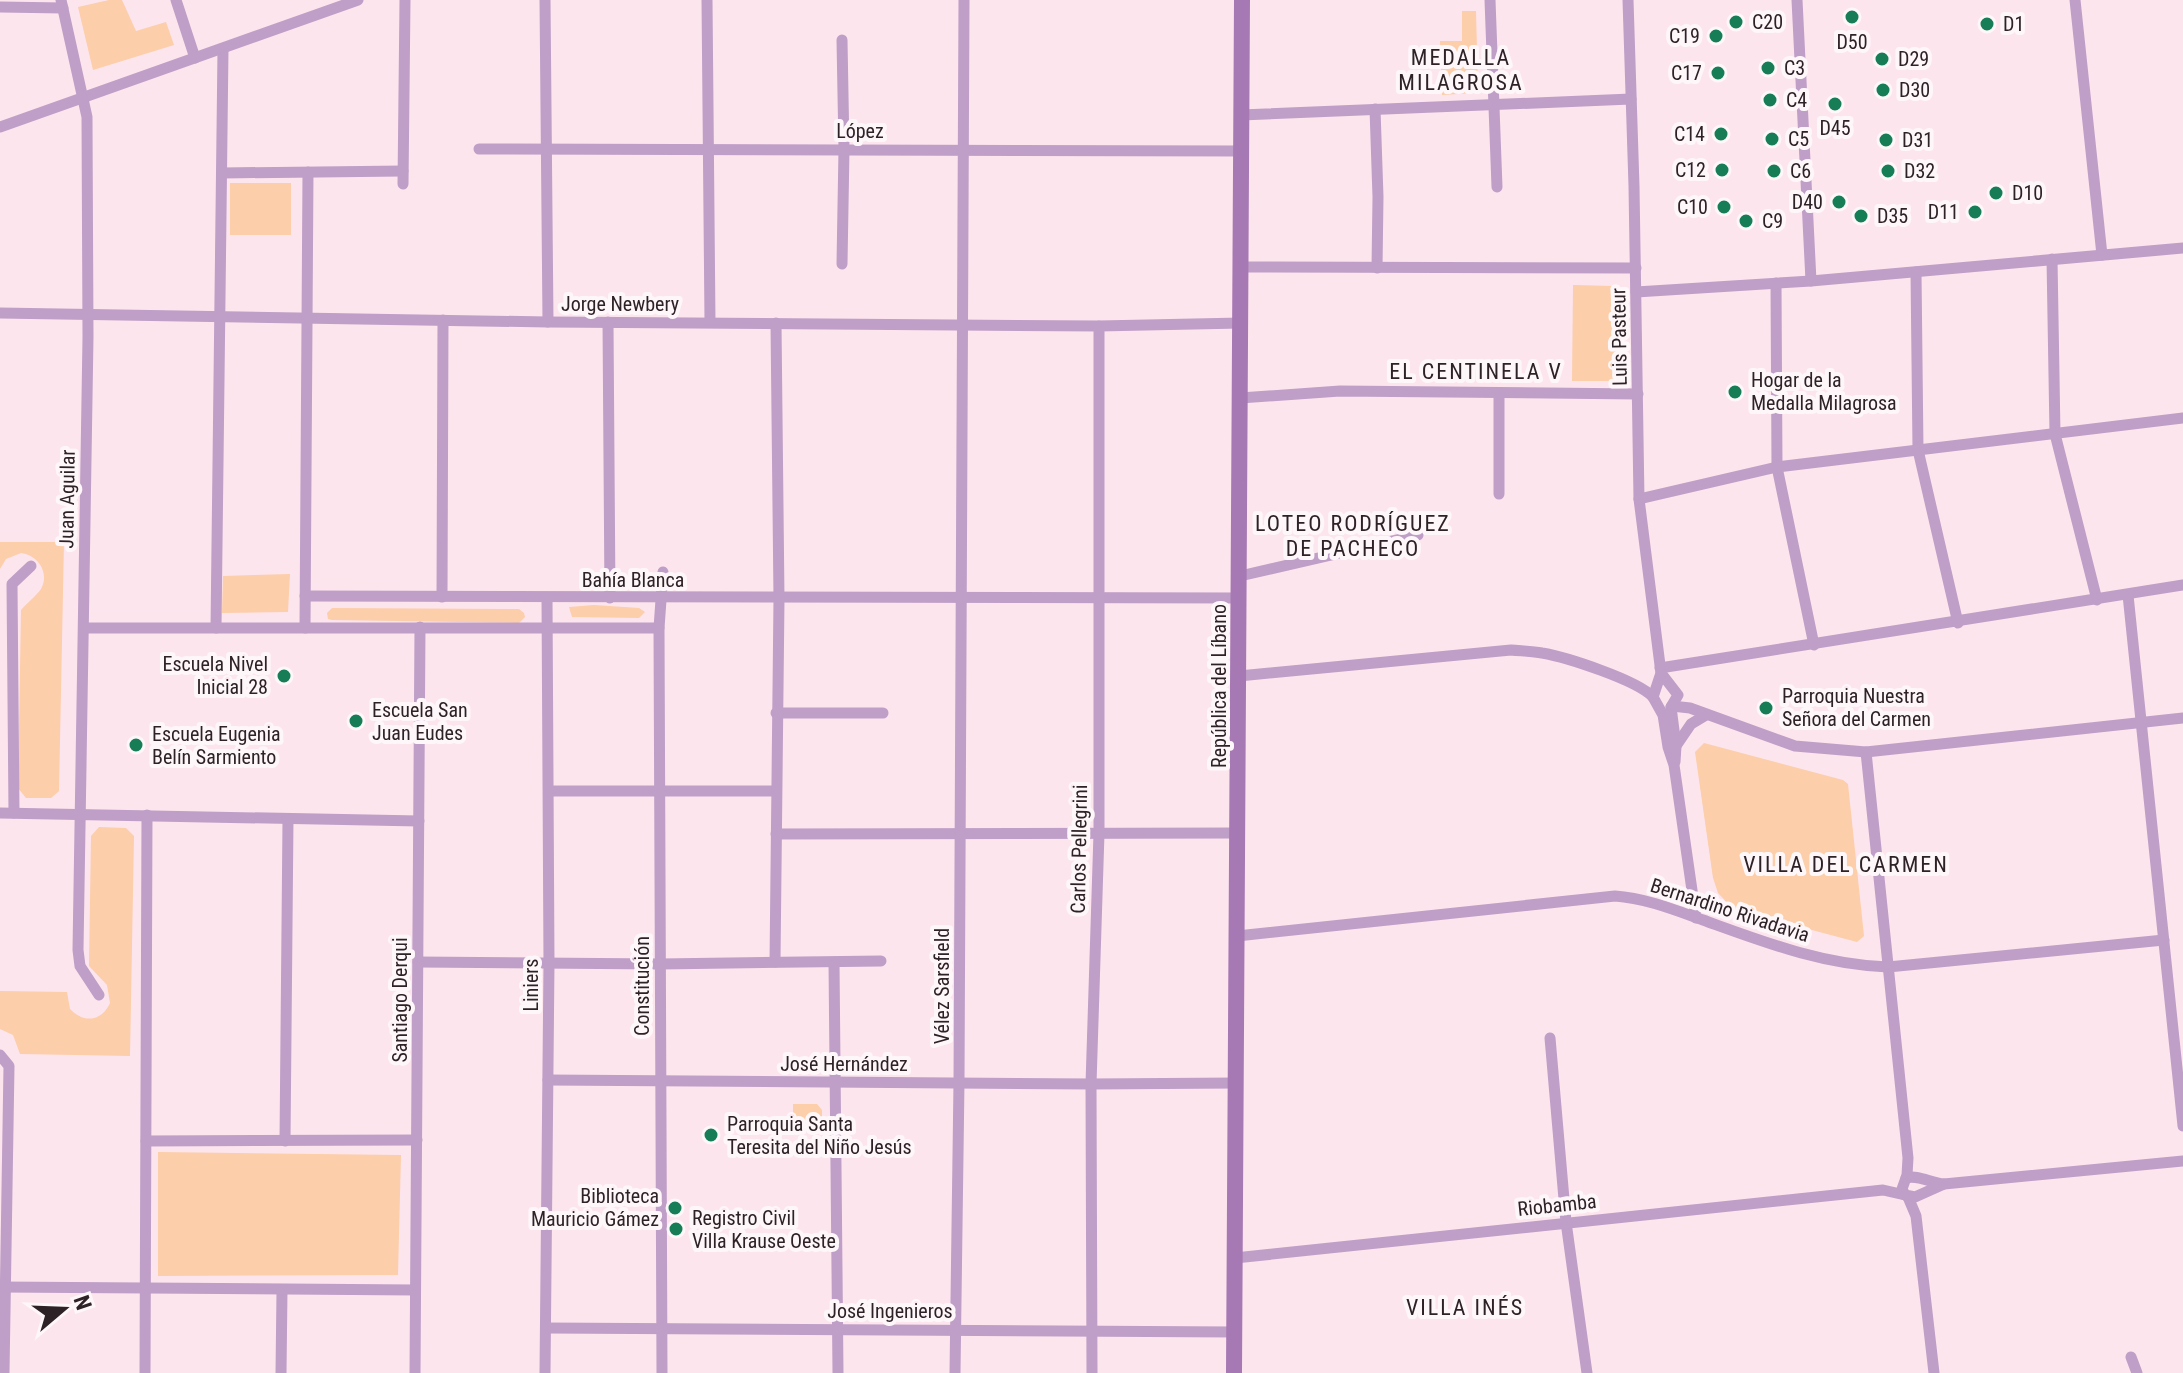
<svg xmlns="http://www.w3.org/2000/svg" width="2183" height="1373" viewBox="0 0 2183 1373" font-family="'Roboto Condensed',sans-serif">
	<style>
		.green { fill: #fccea9 }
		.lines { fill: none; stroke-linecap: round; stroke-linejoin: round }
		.street { stroke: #bf9fc7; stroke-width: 11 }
		.secondary { stroke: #a779b4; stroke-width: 16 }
		.poi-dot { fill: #167d56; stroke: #fef7fa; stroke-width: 3 }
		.labels { text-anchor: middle; stroke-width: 8; stroke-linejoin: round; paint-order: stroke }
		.poi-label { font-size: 20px; fill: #2d2226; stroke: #fef7fa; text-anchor: start }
		.street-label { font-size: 20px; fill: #2d2226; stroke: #fef7fa }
		.neighbourhood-label { font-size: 22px; letter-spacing: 2px; fill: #2d2226; stroke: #fef7fa }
	</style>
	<rect width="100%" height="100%" fill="#fde5ee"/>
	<g class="green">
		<path d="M109 0H122L136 31 166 22 174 45 93 70 78 7Z"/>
		<path d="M1462 11H1476L1478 90 1474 93 1442 95 1440 41H1462Z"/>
		<rect x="230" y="183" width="61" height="52"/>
		<path d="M1573 285 1614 286 1622 293V373L1614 381H1572Z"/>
		<path d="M0 542H64L59 791 51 798H26L18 788 21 610C27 603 36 596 41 589 50 573 38 555 21 553L6 559 0 569Z"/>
		<path d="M290 574 288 612 222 613 223 576Z"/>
		<path d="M594 605 639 608 645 612 639 618 572 617 569 607Z"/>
		<path d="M332 608 519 609 524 613 525 617 519 623 332 620 328 619 327 613Z"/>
		<path d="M1704 743 1843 780 1848 784 1864 936 1857 942 1733 909 1718 893 1713 878 1695 752Z"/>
		<path d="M99 827 126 828 134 836 130 1056 20 1054 13 1035 0 1029V991L67 992 70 1009C84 1024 102 1021 110 1003L107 985 89 966 91 836Z"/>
		<path d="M793 1104H817L822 1110V1132L793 1131Z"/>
		<path d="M158 1152 401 1155 398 1275 158 1276Z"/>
	</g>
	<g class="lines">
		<g class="street">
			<path d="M61 0 87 117 88 337 78 950 80 966 99 995"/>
			<path d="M176 0 195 58"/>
			<path d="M545 0 548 322"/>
			<path d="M707 0 710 322"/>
			<path d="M1490 0 1497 187"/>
			<path d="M1628 0 1634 186 1639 499 1661 673 1653 697 1663 715 1668 747 1674 765 1696 918"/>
			<path d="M1797 0 1811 281"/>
			<path d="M2075 0 2102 255"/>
			<path d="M0 7 63 8"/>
			<path d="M842 40 844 149 842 264"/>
			<path d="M1375 109 1378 197 1377 268"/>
			<path d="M1241 115 1631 99"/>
			<path d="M0 127 358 0"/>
			<path d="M479 149 1241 151"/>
			<path d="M222 173 403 171"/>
			<path d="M403 184 405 0"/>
			<path d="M2052 259 2055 434 2097 600"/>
			<path d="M1241 267 1636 268"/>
			<path d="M1916 272 1918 450 1958 623"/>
			<path d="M1776 283 1777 467 1814 645"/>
			<path d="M1636 292 1811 281 2183 248"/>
			<path d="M0 313 548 322 1099 326 1241 323"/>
			<path d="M608 322 610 598"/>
			<path d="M1240 398 1340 391 1638 394"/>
			<path d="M1499 494V393"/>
			<path d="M1639 499 1777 467 2183 418"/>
			<path d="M1240 576 1418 535"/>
			<path d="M2128 595 2183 1126"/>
			<path d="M305 596 1240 598"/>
			<path d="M442 597 443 320"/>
			<path d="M84 628H659"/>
			<path d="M216 628 223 49"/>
			<path d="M305 628 308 172"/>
			<path d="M1660 668 2183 585"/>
			<path d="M1661 673 1678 695 1671 707"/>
			<path d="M1239 676 1511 650C1521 651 1532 651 1542 653 1566 657 1637 680 1653 697"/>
			<path d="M1672 706 1690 708 1795 746 1866 752 2183 718"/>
			<path d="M1671 707 1676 746 1675 762"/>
			<path d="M776 713H883"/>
			<path d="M1676 746 1691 724 1706 715"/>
			<path d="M1866 752 1908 1158 1907 1175 1902 1189 1905 1195 1915 1197 1944 1184"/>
			<path d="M549 791H776"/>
			<path d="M0 813 419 821"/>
			<path d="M14 813 12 584 31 566"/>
			<path d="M776 834 1238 833"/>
			<path d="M1237 936 1615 896C1645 898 1675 910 1703 920 1764 942 1823 965 1888 967L2164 940"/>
			<path d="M418 962 660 964 881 961"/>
			<path d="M775 962 779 599 776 323"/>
			<path d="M834 962 838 1373"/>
			<path d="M1550 1038 1566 1222 1587 1373"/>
			<path d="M0 1055 9 1066 4 1373"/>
			<path d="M548 1080 1091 1084 1236 1083"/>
			<path d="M146 1141 417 1140"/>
			<path d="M285 1141 288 819"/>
			<path d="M1906 1178C1917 1174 1931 1183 1944 1184L2183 1161"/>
			<path d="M1908 1197 1916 1216 1934 1373"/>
			<path d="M1235 1258 1883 1190 1905 1195"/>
			<path d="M0 1287 415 1290"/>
			<path d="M546 1328 1234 1332"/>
			<path d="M2131 1357 2137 1373"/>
			<path d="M145 1373 147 815"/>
			<path d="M281 1373 282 1290"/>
			<path d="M415 1373 420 627"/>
			<path d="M545 1373 549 963 547 598"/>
			<path d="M662 1373 659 628 663 572"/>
			<path d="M955 1373 959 1082 964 0"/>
			<path d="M1092 1373 1091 1084 1099 833V326"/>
		</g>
		<path class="secondary" d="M1234 1373 1242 0"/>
	</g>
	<g class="poi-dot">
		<circle cx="1852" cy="17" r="8"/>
		<circle cx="1736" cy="22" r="8"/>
		<circle cx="1987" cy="24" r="8"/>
		<circle cx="1716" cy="36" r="8"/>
		<circle cx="1882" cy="59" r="8"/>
		<circle cx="1768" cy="68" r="8"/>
		<circle cx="1718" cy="73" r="8"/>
		<circle cx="1883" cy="90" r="8"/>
		<circle cx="1770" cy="100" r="8"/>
		<circle cx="1835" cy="104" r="8"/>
		<circle cx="1721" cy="134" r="8"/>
		<circle cx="1772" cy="139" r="8"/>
		<circle cx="1886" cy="140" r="8"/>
		<circle cx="1722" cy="170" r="8"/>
		<circle cx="1774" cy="171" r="8"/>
		<circle cx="1888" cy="171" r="8"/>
		<circle cx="1996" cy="193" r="8"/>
		<circle cx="1839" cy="202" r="8"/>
		<circle cx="1724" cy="207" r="8"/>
		<circle cx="1975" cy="212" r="8"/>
		<circle cx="1861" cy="216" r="8"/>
		<circle cx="1746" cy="221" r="8"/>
		<circle cx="1735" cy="392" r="8"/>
		<circle cx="284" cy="676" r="8"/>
		<circle cx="1766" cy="708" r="8"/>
		<circle cx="356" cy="721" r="8"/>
		<circle cx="136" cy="745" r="8"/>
		<circle cx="711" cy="1135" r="8"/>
		<circle cx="675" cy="1208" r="8"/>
		<circle cx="676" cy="1229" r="8"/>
	</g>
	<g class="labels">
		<g class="poi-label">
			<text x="1752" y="29">C20</text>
			<text x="2003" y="31">D1</text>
			<text x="1700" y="43" text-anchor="end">C19</text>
			<text x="1852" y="49" text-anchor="middle">D50</text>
			<text x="1898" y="66">D29</text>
			<text x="1784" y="75">C3</text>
			<text x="1702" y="80" text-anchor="end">C17</text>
			<text x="1899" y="97">D30</text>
			<text x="1786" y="107">C4</text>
			<text x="1835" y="135" text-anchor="middle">D45</text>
			<text x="1705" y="141" text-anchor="end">C14</text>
			<text x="1788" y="146">C5</text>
			<text x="1902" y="147">D31</text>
			<text x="1706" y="177" text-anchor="end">C12</text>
			<text x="1790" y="178">C6</text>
			<text x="1904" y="178">D32</text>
			<text x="2012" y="200">D10</text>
			<text x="1823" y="209" text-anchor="end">D40</text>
			<text x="1708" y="214" text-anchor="end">C10</text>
			<text x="1959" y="219" text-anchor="end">D11</text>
			<text x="1877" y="223">D35</text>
			<text x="1762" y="228">C9</text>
			<text x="1751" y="387">Hogar de la<tspan x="1751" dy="23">Medalla Milagrosa</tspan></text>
			<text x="268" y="671" text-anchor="end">Escuela Nivel<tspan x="268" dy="23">Inicial 28</tspan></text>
			<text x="1782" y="703">Parroquia Nuestra<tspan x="1782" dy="23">Señora del Carmen</tspan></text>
			<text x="372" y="717">Escuela San<tspan x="372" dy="23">Juan Eudes</tspan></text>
			<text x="152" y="741">Escuela Eugenia<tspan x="152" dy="23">Belín Sarmiento</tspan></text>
			<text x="727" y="1131">Parroquia Santa<tspan x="727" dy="23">Teresita del Niño Jesús</tspan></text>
			<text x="659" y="1203" text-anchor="end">Biblioteca<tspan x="659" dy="23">Mauricio Gámez</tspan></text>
			<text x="692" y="1225">Registro Civil<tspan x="692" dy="23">Villa Krause Oeste</tspan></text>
		</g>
		<g class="street-label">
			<text x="860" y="138">López</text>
			<text x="620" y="311">Jorge Newbery</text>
			<text transform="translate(1619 337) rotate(-91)" y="7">Luis Pasteur</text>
			<text transform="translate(67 499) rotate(-89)" y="7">Juan Aguilar</text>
			<text x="633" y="587">Bahía Blanca</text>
			<text transform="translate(1219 686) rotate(-90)" y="7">República del Líbano</text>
			<text transform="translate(1079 849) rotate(-89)" y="7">Carlos Pellegrini</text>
			<text transform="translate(1730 910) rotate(18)" y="7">Bernardino Rivadavia</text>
			<text transform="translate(531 985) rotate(-90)" y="7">Liniers</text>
			<text transform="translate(642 986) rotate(-90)" y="7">Constitución</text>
			<text transform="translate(942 986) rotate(-90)" y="7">Vélez Sarsfield</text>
			<text transform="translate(400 1000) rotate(-90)" y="7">Santiago Derqui</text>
			<text x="844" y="1071">José Hernández</text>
			<text transform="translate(1557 1205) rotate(-6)" y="7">Riobamba</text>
			<text x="890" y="1318">José Ingenieros</text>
		</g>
		<g class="neighbourhood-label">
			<text x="1461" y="65">MEDALLA<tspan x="1461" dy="25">MILAGROSA</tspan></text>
			<text x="1476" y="379">EL CENTINELA V</text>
			<text x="1353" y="531">LOTEO RODRÍGUEZ<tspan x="1353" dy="25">DE PACHECO</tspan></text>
			<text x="1846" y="872">VILLA DEL CARMEN</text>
			<text x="1465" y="1315">VILLA INÉS</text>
		</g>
	</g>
	<g transform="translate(64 1309) rotate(71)" stroke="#fef7fa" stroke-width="6" paint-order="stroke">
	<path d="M0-6L14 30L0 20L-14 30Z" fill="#2d2226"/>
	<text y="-12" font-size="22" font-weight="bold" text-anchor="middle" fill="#2d2226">N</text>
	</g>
</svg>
